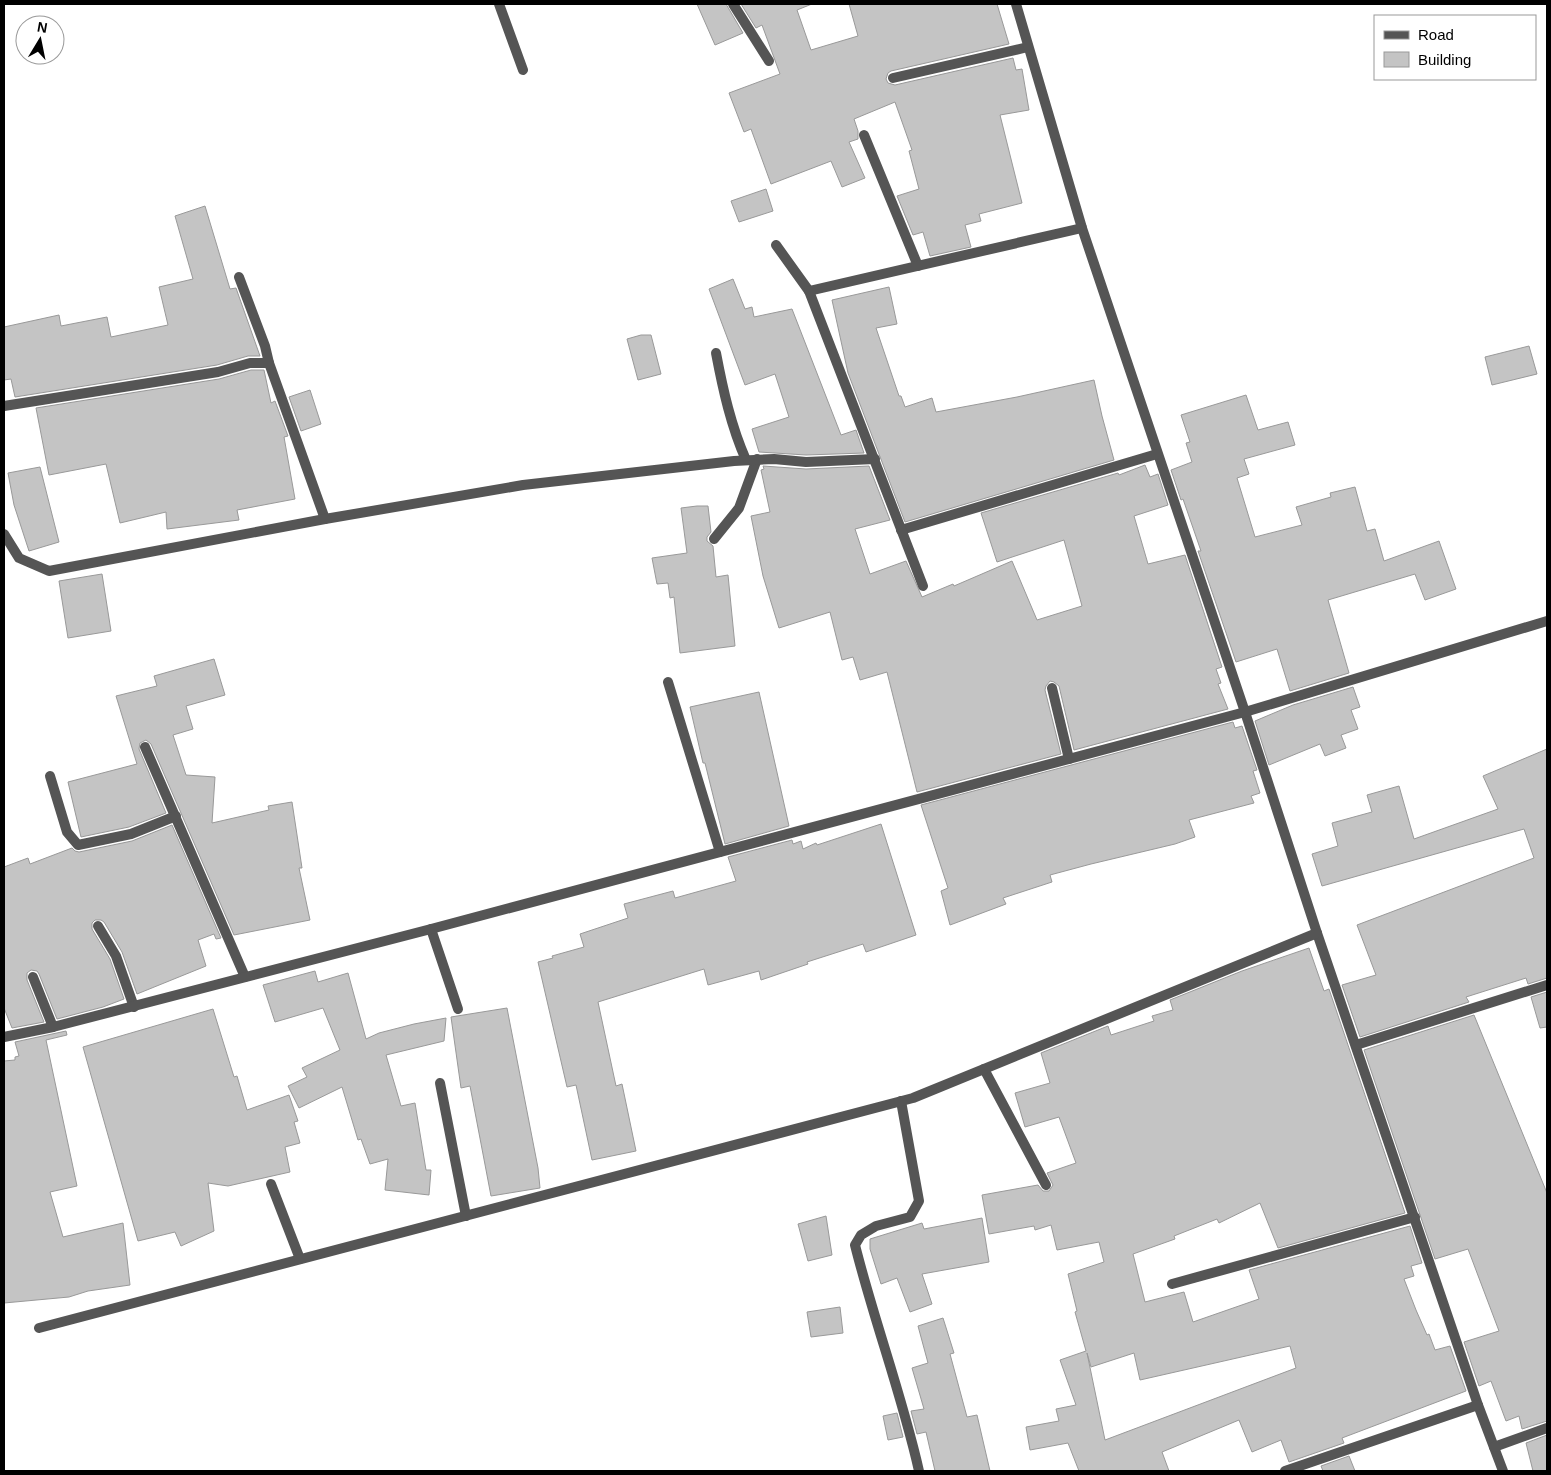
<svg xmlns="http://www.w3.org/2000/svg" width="1551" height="1475" viewBox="0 0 1551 1475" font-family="Helvetica,sans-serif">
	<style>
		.building { fill: #c4c4c4; stroke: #999; fill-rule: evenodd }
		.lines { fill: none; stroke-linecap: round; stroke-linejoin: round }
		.lane { stroke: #555; stroke-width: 10 }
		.street { stroke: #555; stroke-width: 10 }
	</style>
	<rect width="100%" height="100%" fill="#fff"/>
	<g class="building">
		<path d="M697 4H726L743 33 715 45Z"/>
		<path d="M741 4H812L797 10 811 50 858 36 849 4H997L1009 44 891 71 888 73 886 79 888 83 895 85 1013 58 1016 70 1022 69 1029 110 1000 115 1022 203 979 214 981 221 965 225 971 247 930 256 923 232 913 235 897 196 919 189 909 151 912 150 895 102 854 119 858 131V139L849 142 865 178 842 187 831 161 771 184 751 129 744 132 729 93 780 74 762 25 756 28Z"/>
		<path d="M766 189 773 211 739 222 731 201Z"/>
		<path d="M205 206 230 289 236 288 260 356H248L217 365 15 397 11 379 4 380V327L59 315 61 326 107 317 111 337 168 325 159 287 193 279 175 216Z"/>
		<path d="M733 279 745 309 752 307 754 317 792 309 841 435 856 430 864 453 806 455 759 452 752 429 789 417 775 374 745 385 709 289Z"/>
		<path d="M889 287 897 324 876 328 899 396H901L905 407 932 398 936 412 1017 397 1094 380 1102 416 1114 460 905 522 848 373 832 300Z"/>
		<path d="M641 335H651L661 374 638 380 627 339Z"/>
		<path d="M1529 346 1537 374 1492 385 1485 357Z"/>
		<path d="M251 370H264L271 403 275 401 288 436 284 437 295 499 237 510 239 520 167 529 166 512 120 523 106 464 49 475 36 408 219 379Z"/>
		<path d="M310 390 321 424 301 431 289 397Z"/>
		<path d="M1246 395 1258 430 1288 422 1295 445 1244 459 1249 474 1237 478 1255 537 1302 525 1296 507 1331 497 1330 493 1355 487 1367 531 1375 529 1384 561 1439 541 1456 589 1425 600 1415 574 1328 600 1349 673 1290 691 1277 649 1236 662 1198 551H1201L1183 499 1181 500 1171 470 1192 462 1186 443 1190 442 1181 415Z"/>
		<path d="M1145 465 1150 477 1158 474 1168 505 1134 516 1148 564 1185 555 1222 667 1216 669 1221 683 1218 684 1228 709 1074 750 1059 686 1054 682 1050 681 1046 686 1045 690 1061 754 917 792 887 672 860 680 853 657 842 660 830 612 779 628 763 576 751 516 770 512 761 470 764 469 763 466 806 469 869 466 890 520 855 529 870 574 906 561 922 597 953 584 954 586 1012 561 1037 620 1082 606 1064 540 997 562 981 513 1118 473 1119 475Z"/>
		<path d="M40 467 59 542 29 551 14 505 8 473Z"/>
		<path d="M697 506H708L711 532 707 537V541L713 546 716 577 728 575 735 646 680 653 674 597 670 598 668 583 657 584 652 558 687 553 681 508Z"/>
		<path d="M102 574 111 631 68 638 59 581Z"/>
		<path d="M214 659 225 695 186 706 193 729 173 735 186 775 215 777 212 823 269 810 268 806 292 802 302 868H299L310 920 234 935 151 744 146 740 140 743 139 749 166 813 129 827 81 837 68 782 137 764 116 696 157 686 154 676Z"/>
		<path d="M1353 687 1360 707 1351 710 1358 729 1341 735 1346 748 1325 756 1320 744 1269 765 1255 721 1293 705Z"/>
		<path d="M759 692 789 826 725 844 705 763H703L690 707Z"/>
		<path d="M1233 722 1235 728 1242 726 1257 770 1253 771 1260 793 1251 796 1254 803 1189 820 1195 837 1175 844 1091 864 1050 875 1052 882 1003 898 1006 904 950 925 941 891 948 888 921 805Z"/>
		<path d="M1547 749V978L1528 984 1526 978 1466 997 1469 1002 1360 1037 1342 985 1376 975 1357 925 1534 858 1524 829 1322 886 1312 854 1338 846 1332 823 1372 812 1367 795 1399 786 1414 839 1498 809 1483 776Z"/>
		<path d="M881 824 916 935 866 952 863 944 807 962 808 964 761 980 759 971 708 985 704 969 598 1002 616 1086 622 1084 636 1151 592 1160 576 1085 567 1087 538 962 553 958 552 956 584 947 580 934 628 918 624 904 673 891 675 898 736 881 728 857 792 840 793 844 801 841 803 849 816 843 817 845Z"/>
		<path d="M172 825 221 938 216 939 214 934 198 940 206 966 137 994 122 952 104 922 101 920H95L92 923V929L110 959 124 999 103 1007 57 1019 39 974 37 971 31 970 27 973V980L44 1022 12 1028 4 1008V867L28 858 30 864 72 848 75 851 79 852 132 841Z"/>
		<path d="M1309 948 1324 991 1329 989 1405 1213 1278 1248 1260 1203 1219 1223 1217 1219 1174 1236 1175 1239 1133 1254 1145 1302 1184 1292 1193 1322 1259 1299 1249 1270 1410 1226 1422 1263 1411 1266 1414 1276 1404 1279 1416 1310 1427 1335 1429 1334 1435 1350 1450 1346 1466 1391 1342 1438 1344 1443 1289 1462 1281 1440 1252 1452 1239 1420 1162 1452 1169 1471H1079L1068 1443 1030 1450 1026 1427 1059 1421 1056 1409 1076 1405 1060 1360 1086 1351 1075 1312 1077 1311 1068 1274 1104 1262 1099 1242 1057 1250 1051 1225 1035 1230 1034 1226 989 1234 982 1195 1038 1185 1043 1191H1049L1053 1185 1047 1173 1076 1163 1059 1117 1025 1127 1015 1093 1050 1083 1041 1053 1108 1026 1111 1035 1154 1021 1152 1016 1173 1010 1170 1000 1242 971ZM1290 1346 1296 1368 1105 1440 1087 1353 1091 1367 1134 1353 1140 1380Z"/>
		<path d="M315 971 318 982 348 973 366 1039 379 1033 414 1024 446 1018 444 1041 386 1055 401 1106 415 1103 426 1170H431L429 1195 385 1190 388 1159 370 1164 361 1139 358 1140 342 1087 299 1108 288 1086 307 1077 302 1068 340 1050 323 1008 275 1022 263 985Z"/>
		<path d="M1547 992V1027L1540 1028 1531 997Z"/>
		<path d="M507 1008 538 1168 540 1188 491 1196 470 1086 461 1088 451 1017Z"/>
		<path d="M213 1009 234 1077 237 1076 247 1110 289 1095 298 1121 294 1122 300 1143 285 1147 290 1172 228 1186 208 1183 214 1231 181 1246 175 1232 138 1241 83 1047Z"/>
		<path d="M1474 1015 1547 1193V1421L1522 1429 1519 1416 1506 1421 1491 1381 1479 1386 1464 1342 1499 1331 1468 1249 1435 1259 1364 1050Z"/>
		<path d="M66 1031 67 1035 46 1040 77 1186 50 1192 63 1237 123 1223 130 1285 88 1291 69 1297 4 1303V1061L15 1060V1057L19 1056 15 1042Z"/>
		<path d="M826 1216 832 1255 808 1261 798 1224Z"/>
		<path d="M982 1218 989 1262 922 1274 932 1304 910 1312 897 1278 881 1284 870 1249V1239L922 1223 924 1229Z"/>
		<path d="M840 1307 843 1333 811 1337 807 1312Z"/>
		<path d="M943 1318 954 1353 950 1354 967 1417 977 1415 990 1471H935L926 1432 917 1434 911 1411 924 1409 912 1368 928 1363 918 1326Z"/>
		<path d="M897 1413 903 1437 888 1440 883 1416Z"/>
		<path d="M1547 1435V1471H1533L1526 1443Z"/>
		<path d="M1349 1456 1355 1471H1323L1321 1466Z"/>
	</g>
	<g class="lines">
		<g class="lane">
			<path d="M893 78 1028 47"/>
			<path d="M239 277 265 346 269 363"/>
			<path d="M714 539 739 508 757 459"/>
			<path d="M668 682 720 852"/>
			<path d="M1052 688 1069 759"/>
			<path d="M98 926 116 956 134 1007"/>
			<path d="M431 929 458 1009"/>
			<path d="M33 977 53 1027"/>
			<path d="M440 1083 466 1216"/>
			<path d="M271 1184 300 1259"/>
		</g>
		<g class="street">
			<path d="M499 4 523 70"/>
			<path d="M733 4 769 61"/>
			<path d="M1016 4 1082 228 1245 712 1317 933 1478 1405 1503 1471"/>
			<path d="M864 135 918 266"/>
			<path d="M776 245 809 291"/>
			<path d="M716 353C723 390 731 426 746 460"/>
			<path d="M4 406 218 372 250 363H269L325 519"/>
			<path d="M901 530 1157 454"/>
			<path d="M4 534 19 558 49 571 325 519 523 485 734 461 774 459 806 462 875 459"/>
			<path d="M923 586 809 291 1082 228"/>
			<path d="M145 747 245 977"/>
			<path d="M50 776 67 832 78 845 131 834 176 816"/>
			<path d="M4 1037 53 1027 431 929 1245 712 1547 621"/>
			<path d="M1356 1045 1547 985"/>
			<path d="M984 1069 1046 1185"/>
			<path d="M901 1101 919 1201 910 1217 876 1226 861 1235 855 1245C874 1321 902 1395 919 1471"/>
			<path d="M1172 1284 1415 1217"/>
			<path d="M39 1328 913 1098 1317 933"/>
			<path d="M1494 1447 1547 1428"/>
			<path d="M1285 1471 1478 1405"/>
		</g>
	</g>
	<rect width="1551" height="1475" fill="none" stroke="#000000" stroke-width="10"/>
	<rect x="1374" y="15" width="162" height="65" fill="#ffffff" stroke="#999999"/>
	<rect x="1384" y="31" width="25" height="8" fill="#555555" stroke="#999999"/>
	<text x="1418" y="40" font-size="15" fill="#000000">Road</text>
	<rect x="1384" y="52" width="25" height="15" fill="#c4c4c4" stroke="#999999"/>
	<text x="1418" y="65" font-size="15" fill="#000000">Building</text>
	<g transform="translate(40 40) rotate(10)"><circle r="24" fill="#ffffff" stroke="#999999"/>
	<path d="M0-4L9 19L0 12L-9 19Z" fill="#000000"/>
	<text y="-8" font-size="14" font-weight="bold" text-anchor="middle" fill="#000000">N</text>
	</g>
</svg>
